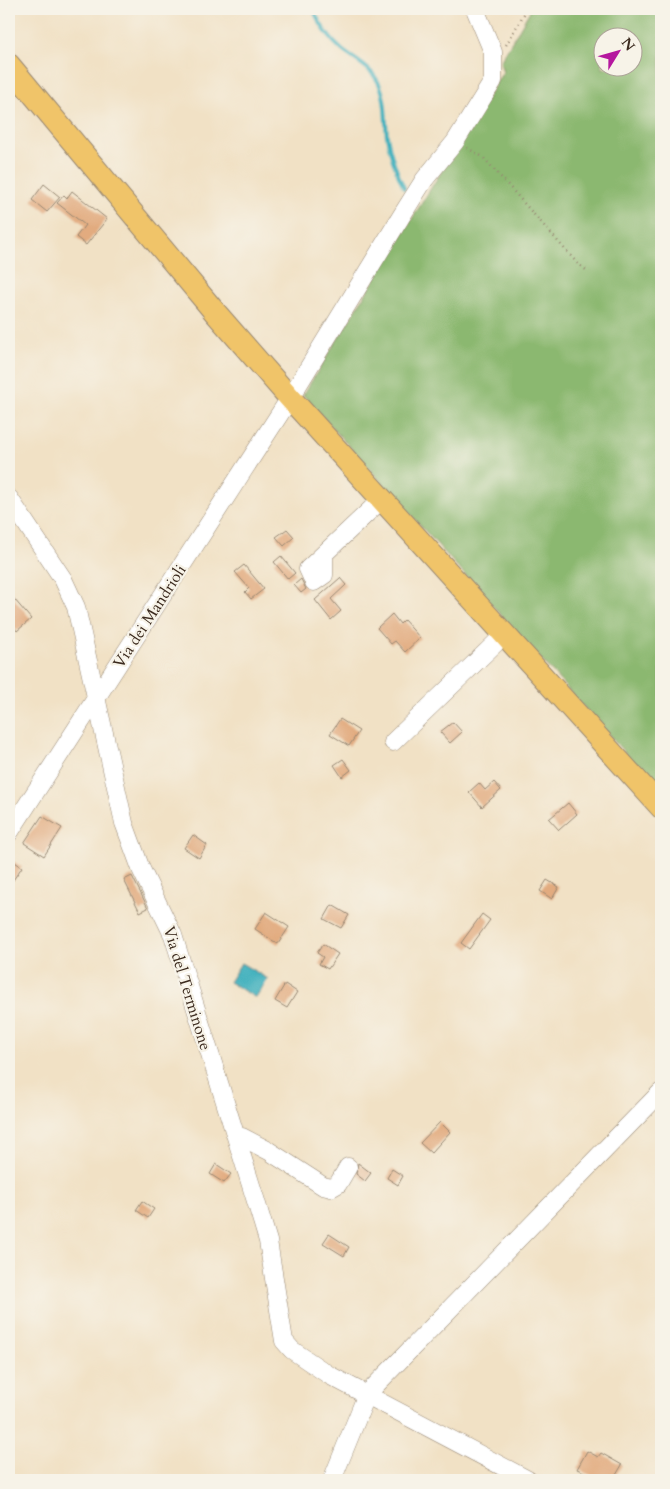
<svg xmlns="http://www.w3.org/2000/svg" width="670" height="1489" viewBox="0 0 670 1489" font-family="Cardo,serif">
	<style>
		.forest { fill: #8bb86f; stroke: #637146; fill-rule: evenodd }
		.water { fill: #41b0bd; stroke: #3e6d6e }
		.lines { fill: none; stroke-linecap: round; stroke-linejoin: round }
		.stream { stroke: #41b0bd; stroke-width: 4 }
		.building { fill: #e2ab7f }
		.minor-casing { stroke: #968672; stroke-width: 19 }
		.major-casing { stroke: #968672; stroke-width: 24 }
		.path { stroke: #968672; stroke-width: 2.5; stroke-dasharray: 1 4; stroke-linecap: butt }
		.minor { stroke: #fff; stroke-width: 18 }
		.major { stroke: #f0c469; stroke-width: 22 }
		.labels { text-anchor: middle; stroke-width: 4.5; stroke-linejoin: round; paint-order: stroke }
		.street-label { font-size: 16px; fill: #3b2a1e; stroke: #f7f3e8 }
	</style>
	<rect width="100%" height="100%" fill="#f7f3e8"/>
	<filter id="ink" filterUnits="userSpaceOnUse"><feTurbulence type="fractalNoise" baseFrequency=".02" numOctaves="2"/><feDisplacementMap in="SourceGraphic" scale="10" xChannelSelector="R" yChannelSelector="G"/><feConvolveMatrix kernelMatrix="1 2 1 2 8 2 1 2 1" color-interpolation-filters="sRGB"/></filter>
	<filter id="wash" filterUnits="userSpaceOnUse"><feTurbulence type="fractalNoise" baseFrequency=".0096" numOctaves="4" result="noise"/><feDisplacementMap in="SourceGraphic" scale="20" xChannelSelector="R" yChannelSelector="G"/><feGaussianBlur stdDeviation="1.12" result="paint"/><feColorMatrix in="noise" values="0 0 0 0 0 0 0 0 0 0 0 0 0 0 0 0 0 1.4 0 .05"/><feComposite in="paint" operator="in"/></filter>
	<g filter="url(#wash)">
		<rect width="100%" height="100%" fill="#f1e1c5"/>
		<path class="forest" d="M531 9H661V793L303 395 503 72 500 62ZM602 38H632V68H602Z"/>
		<path class="water" d="M241 963 268 979 256 998 229 982Z"/>
		<g class="lines">
			<path class="stream" d="M313 9C320 25 328 38 342 50 353 59 370 67 377 80 387 96 385 118 387 136 390 155 396 171 404 188"/>
		</g>
		<g id="blocks">
			<g class="building">
				<path d="M44 184 60 197 47 212 32 200Z"/>
				<path d="M72 191 107 219 86 245 76 237 85 225 57 203 64 195 67 198Z"/>
				<path d="M287 529 294 537 284 546 276 537Z"/>
				<path d="M281 556 295 573 288 579 274 562Z"/>
				<path d="M244 565 264 589 251 599 245 592 249 588 235 572Z"/>
				<path d="M340 578 346 585 331 599 341 611 331 620 315 600Z"/>
				<path d="M301 579 306 589 301 593 294 585Z"/>
				<path d="M9 593 31 619 17 631 9 621Z"/>
				<path d="M392 614 400 624 404 620 420 638 405 652 395 641 391 644 377 628Z"/>
				<path d="M340 719 359 731 349 746 330 734Z"/>
				<path d="M453 722 462 732 450 743 440 732Z"/>
				<path d="M343 759 351 770 342 777 334 765Z"/>
				<path d="M494 782 501 790 482 807 469 792 479 783 485 790Z"/>
				<path d="M568 803 577 814 559 830 549 819Z"/>
				<path d="M42 816 62 828 44 856 24 843Z"/>
				<path d="M193 835 207 845 199 858 184 848Z"/>
				<path d="M9 858 22 867 9 886Z"/>
				<path d="M132 876 148 908 140 912 124 880Z"/>
				<path d="M547 880 559 887 552 899 540 891Z"/>
				<path d="M332 905 349 915 341 928 324 919Z"/>
				<path d="M266 912 289 927 278 944 255 929Z"/>
				<path d="M482 914 490 920 469 949 461 943Z"/>
				<path d="M323 944 338 954 328 969 319 964 323 957 317 953Z"/>
				<path d="M285 984 297 992 287 1008 275 1001Z"/>
				<path d="M440 1122 450 1132 431 1153 420 1143Z"/>
				<path d="M358 1163 371 1173 365 1181 356 1174Z"/>
				<path d="M216 1164 231 1174 224 1183 210 1174Z"/>
				<path d="M392 1169 403 1176 398 1185 387 1178Z"/>
				<path d="M142 1201 154 1209 148 1218 136 1210Z"/>
				<path d="M329 1234 349 1247 344 1256 323 1243Z"/>
				<path d="M587 1451 598 1457 601 1453 622 1465 613 1480H602L577 1469Z"/>
			</g>
		</g>
	</g>
	<g filter="url(#ink)">
		<use href="#blocks" fill-opacity="0" stroke="#968672" stroke-width="1"/>
		<g class="lines">
			<defs>
				<g id="minor">
					<path d="M9 498 63 579 76 607 124 823 141 869 173 935 255 1198 268 1241 284 1341 292 1350 329 1375 528 1480"/>
					<path d="M324 554V575L314 582 308 569 382 499"/>
					<path d="M393 742 505 634"/>
					<path d="M9 833 290 398 402 215 424 180 455 142 493 81V52L475 9"/>
					<path d="M242 1137 269 1151 323 1186 331 1188 338 1184 348 1167"/>
					<path d="M332 1480 367 1394 661 1092"/>
				</g>
				<path id="major" d="M9 65 214 311 290 398 661 807"/>
			</defs>
			<use href="#minor" class="minor-casing"/>
			<use href="#major" class="major-casing"/>
			<g class="path">
				<path d="M506 45 527 9"/>
				<path d="M467 148 483 157 578 264 589 272"/>
			</g>
			<use href="#minor" class="minor"/>
			<use href="#major" class="major"/>
		</g>
	</g>
	<g class="labels">
		<g class="street-label">
			<text transform="translate(149 616) rotate(-57)" y="6">Via dei Mandrioli</text>
			<text transform="translate(188 988) rotate(73)" y="6">Via del Terminone</text>
		</g>
	</g>
	<rect width="670" height="1489" fill="none" stroke="#f7f3e8" stroke-width="30"/>
	<g transform="translate(618 52) rotate(53)"><circle r="24" fill="#f7f3e8" stroke="#aca397"/>
	<path d="M0-4L9 19L0 12L-9 19Z" fill="#b5179e"/>
	<text y="-8" font-size="14" font-weight="bold" text-anchor="middle" fill="#3b2a1e">N</text>
	</g>
</svg>
